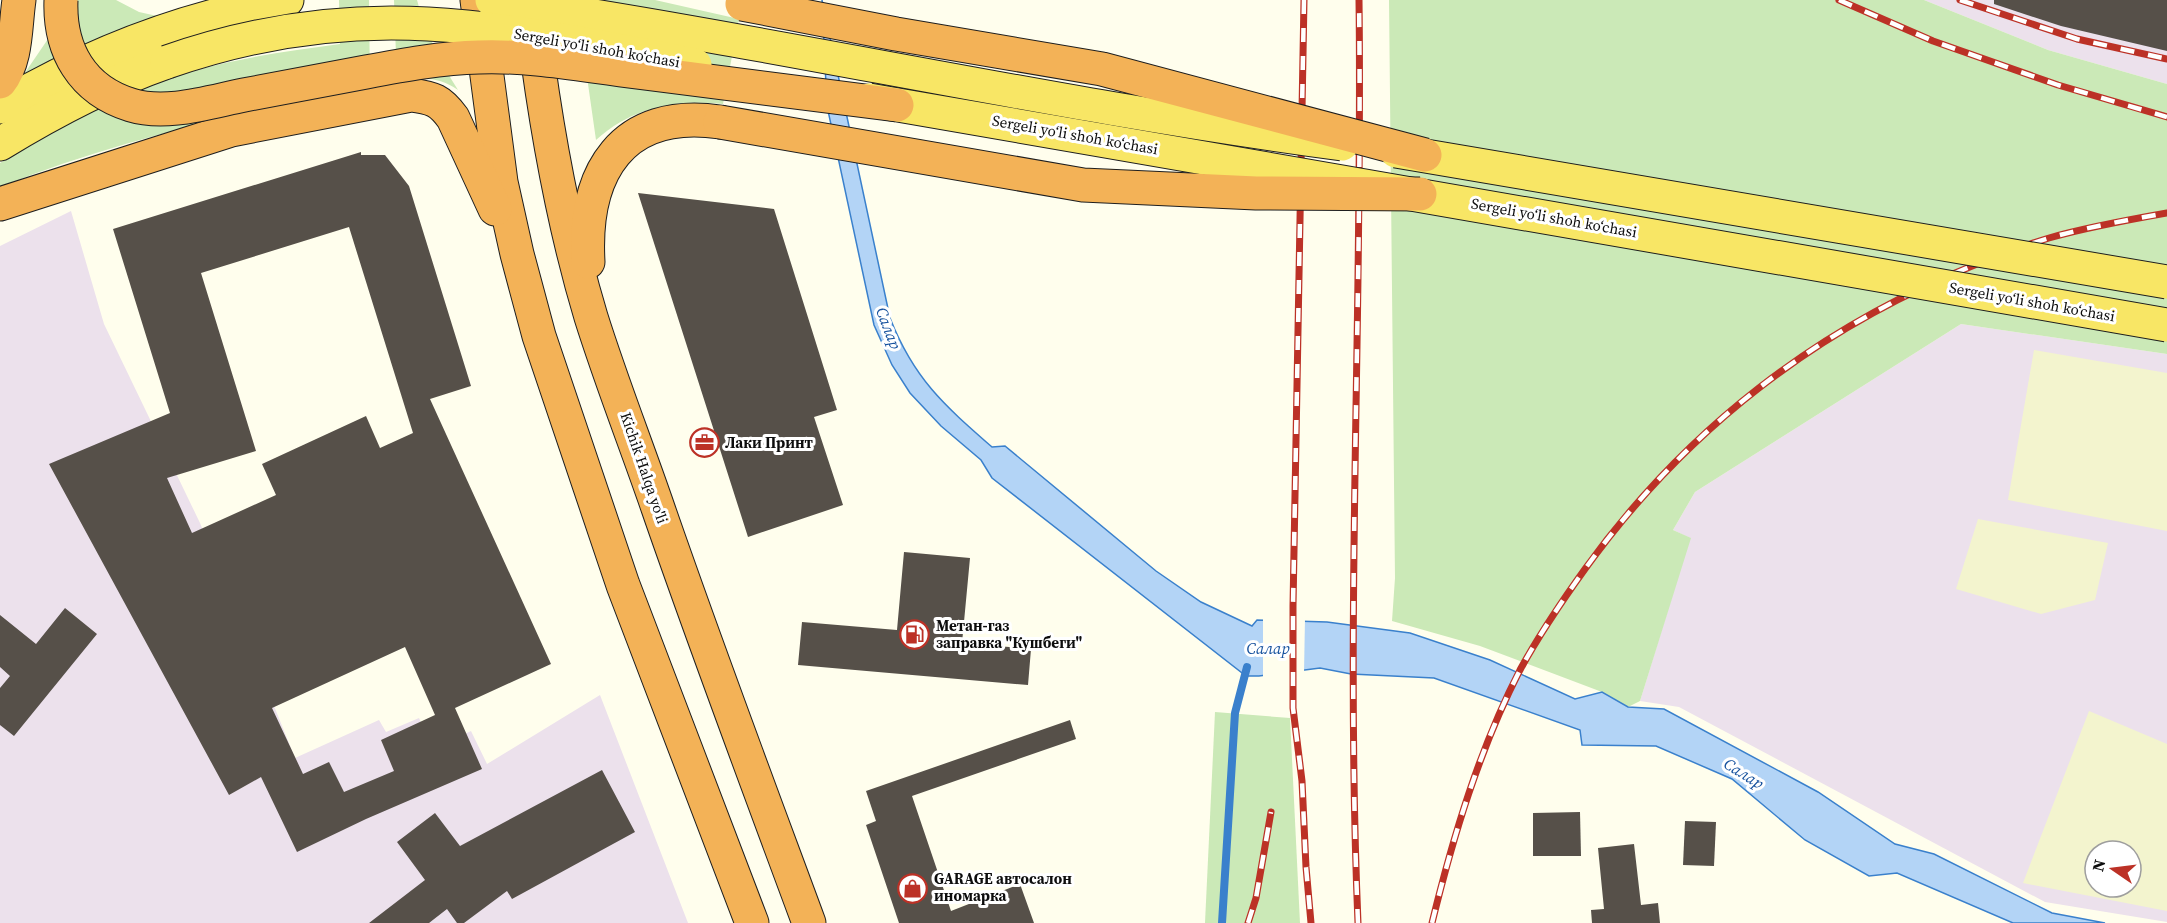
<svg xmlns="http://www.w3.org/2000/svg" width="2167" height="923" viewBox="0 0 2167 923" font-family="'Source Serif 4',serif">
	<style>
		.industrial { fill: #ece1ec; fill-rule: evenodd }
		.farmland { fill: #f3f4ce; fill-rule: evenodd }
		.green { fill: #cbe9b7 }
		.water { fill: #b3d4f6; stroke: #3a80cc; stroke-width: 1.5 }
		.pier { fill: #fffeed }
		.lines { fill: none; stroke-linecap: round; stroke-linejoin: round }
		.stream { stroke: #3a80cc; stroke-width: 8 }
		.building { fill: #565049; fill-rule: evenodd }
		.primary-casing { stroke: #1e1e1e; stroke-width: 35 }
		.highway-casing { stroke: #1e1e1e; stroke-width: 35 }
		.primary { stroke: #f8e665; stroke-width: 33 }
		.highway { stroke: #f3b257; stroke-width: 33 }
		.rail-casing { stroke: #bc3126; stroke-width: 7 }
		.rail { stroke: #fff; stroke-width: 4.5; stroke-dasharray: 14; stroke-linecap: butt }
		.primary-bridge-casing { stroke: #1e1e1e; stroke-width: 35; stroke-linecap: butt }
		.highway-bridge-casing { stroke: #1e1e1e; stroke-width: 35; stroke-linecap: butt }
		.primary-bridge { stroke: #f8e665; stroke-width: 33 }
		.highway-bridge { stroke: #f3b257; stroke-width: 33 }
		.labels { text-anchor: middle; stroke-width: 6; stroke-linejoin: round; paint-order: stroke }
		.street-label { font-size: 15px; fill: #0d0d0d; stroke: #fff }
		.poi-label { font-size: 15px; font-weight: bold; fill: #0d0d0d; stroke: #fff; text-anchor: start }
		.water-label { font-size: 16px; font-style: italic; fill: #17529e; stroke: #fff }
	</style>
	<rect width="100%" height="100%" fill="#fffeed"/>
	<g class="industrial">
		<path d="M1924 0H2167V84L2048 50Z"/>
		<path d="M71 211 104 324 200 523 295 758 379 720 386 732 419 718 433 749 471 731 487 764 600 695 688 923H0V246Z"/>
		<path d="M1961 324 2167 354V922L2045 902 1679 707 1640 701 1690 538 1673 530 1695 492ZM2095 851H2131V887H2095Z"/>
	</g>
	<g class="farmland">
		<path d="M2034 350 2167 373V531L2008 500Z"/>
		<path d="M1978 519 2108 543 2095 600 2041 614 1956 589Z"/>
		<path d="M2089 711 2167 744V911L2023 883ZM2095 851H2131V887H2095Z"/>
	</g>
	<g class="green">
		<path d="M64 0H116L139 12 157 16 20 80 48 39Z"/>
		<path d="M339 0H369L370 87C245 112 119 139 0 187V163C45 137 90 110 139 90 203 63 272 53 340 44Z"/>
		<path d="M394 0H417C425 32 441 63 458 90 437 76 421 77 397 83Z"/>
		<path d="M576 0H655L739 19 723 104C676 99 632 107 596 140Z"/>
		<path d="M1389 0H1924L2048 50 2167 84V354L1961 324 1695 492 1673 530 1691 538 1640 701 1628 707 1602 692 1480 646 1392 621 1395 578Z"/>
		<path d="M1215 712 1290 718 1300 923H1205Z"/>
	</g>
	<path class="water" d="M822 0 890 318C914 379 944 405 992 447L1005 446 1156 571 1201 602 1252 626 1257 620 1327 622 1410 633 1490 660 1575 699 1602 692 1628 707 1664 709 1818 792 1895 844 1934 854 2052 913 2105 923H2013L1897 873 1869 876 1805 840 1732 779 1656 746 1582 745 1580 730 1434 678 1351 674 1320 668 1259 676H1246L992 478 981 460 941 426 910 393 892 365 874 325 827 106Z"/>
	<path class="pier" d="M1263 617 1305 618 1304 673 1263 679Z"/>
	<g class="lines">
		<path class="stream" d="M1222 923 1235 713 1247 667"/>
	</g>
	<g class="building">
		<path d="M1994 0H2167V51L2061 26 1994 4Z"/>
		<path d="M361 152V155H385L409 186 471 386 430 399 551 664 455 708 482 769 366 819 297 852 261 777 229 795 49 464 170 413 113 229ZM349 227 413 433 380 448 366 416 262 464 276 495 192 533 167 478 256 451 201 273ZM405 647 435 715 381 740 394 771 344 792 329 762 303 774 272 708Z"/>
		<path d="M638 193 774 209 837 410 814 417 843 505 748 537Z"/>
		<path d="M904 552 970 558 962 643 1031 649 1028 685 798 665 802 622 897 630Z"/>
		<path d="M65 608 97 634 14 736 0 725V688L10 676 0 667V615L36 644Z"/>
		<path d="M1070 720 1076 739 912 796 951 911 1020 884 1034 923H899L866 825 876 821 866 791Z"/>
		<path d="M602 770 635 832 512 899 507 891 464 923H457L447 909 429 923H369L425 880 397 842 435 813 460 846Z"/>
		<path d="M1580 812 1581 856H1533V813Z"/>
		<path d="M1685 821 1716 822 1714 866 1683 865Z"/>
		<path d="M1634 844 1641 905 1658 903 1660 923H1592L1591 910 1604 909 1598 848Z"/>
	</g>
	<g class="lines">
		<defs>
			<g id="primary">
				<path d="M0 107C88 55 185 17 287 0"/>
				<path d="M0 144C54 111 107 83 167 62"/>
			</g>
			<g id="highway">
				<path d="M477 0 501 182 517 254 539 336 623 585 752 923"/>
				<path d="M534 32C546 128 563 224 591 317 611 381 636 444 658 508 706 647 758 785 809 923"/>
				<path d="M0 82C17 60 15 27 19 0"/>
				<path d="M0 204 231 130 411 95C433 98 440 100 453 118L495 209"/>
				<path d="M588 262C583 172 622 108 720 122"/>
			</g>
		</defs>
		<use href="#primary" class="primary-casing"/>
		<use href="#highway" class="highway-casing"/>
		<use href="#primary" class="primary"/>
		<use href="#highway" class="highway"/>
		<defs>
			<g id="rail">
				<path d="M1304 0 1293 606V708L1302 781 1306 867 1311 923"/>
				<path d="M1839 0 1933 41 2058 85 2167 117"/>
				<path d="M1960 0 2077 39 2167 59"/>
				<path d="M1248 923 1256 898 1271 812"/>
				<path d="M1358 923C1345 616 1363 308 1359 0"/>
				<path d="M1432 923C1453 837 1479 750 1520 670 1539 635 1562 601 1585 569 1685 430 1818 327 1977 264 2001 255 2025 245 2049 238 2088 227 2127 220 2167 213"/>
			</g>
		</defs>
		<use href="#rail" class="rail-casing"/>
		<use href="#rail" class="rail"/>
		<defs>
			<g id="primary-bridge">
				<path d="M492 0C776 42 1057 106 1342 144"/>
				<path d="M167 62C250 33 340 19 428 24 518 29 607 48 695 65"/>
				<path d="M869 100 2167 325"/>
				<path d="M1396 151 2167 282"/>
			</g>
			<g id="highway-bridge">
				<path d="M61 0C59 50 82 90 131 105 166 116 209 102 244 95 285 87 325 80 366 72 403 65 441 58 479 57 532 55 586 66 638 72 725 83 811 94 897 105"/>
				<path d="M742 4 896 34 1102 69 1425 155"/>
				<path d="M720 122 1083 185 1256 193 1420 194"/>
			</g>
		</defs>
		<use href="#primary-bridge" class="primary-bridge-casing"/>
		<use href="#highway-bridge" class="highway-bridge-casing"/>
		<use href="#primary-bridge" class="primary-bridge"/>
		<use href="#highway-bridge" class="highway-bridge"/>
	</g>
	<defs>
		<symbol id="office-ring" viewBox="-11 -11 22 22"><circle r="9.5" fill="#fff" stroke="#bc3126" stroke-width="1.5"/><path d="M-6-3h4V-5.5h4V-3h4V5H-6ZM-1-4.5V-3h2v-1.5ZM-6 0V1H6V0Z" fill="#bc3126"/></symbol>
		<symbol id="fuel-ring" viewBox="-11 -11 22 22"><circle r="9.5" fill="#fff" stroke="#bc3126" stroke-width="1.5"/><path d="M-5.5-6h7V0h2V4h1.3V-2.5L3-4.5l.8-.8L6-3V5H2.5V1h-1V6h-7ZM-4.2-4.7v3.2H.2V-4.7Z" fill="#bc3126"/></symbol>
		<symbol id="shop-ring" viewBox="-11 -11 22 22"><circle r="9.5" fill="#fff" stroke="#bc3126" stroke-width="1.5"/><path d="M-5-2.5h2.3a2.7 3.5 0 0 1 5.4 0H5L5.5 6h-11ZM-1.5-2.5h3a1.5 2.3 0 0 0-3 0Z" fill="#bc3126"/></symbol>
	</defs>
	<g fill-rule="evenodd">
		<use href="#office-ring" x="688" y="426" width="33" height="33"/>
		<use href="#fuel-ring" x="898" y="618" width="33" height="33"/>
		<use href="#shop-ring" x="896" y="872" width="33" height="33"/>
	</g>
	<g class="labels">
		<g class="street-label">
			<text transform="translate(597 48) rotate(10)" y="5">Sergeli yo‘li shoh ko‘chasi</text>
			<text transform="translate(1075 135) rotate(10)" y="5">Sergeli yo‘li shoh ko‘chasi</text>
			<text transform="translate(1554 218) rotate(10)" y="5">Sergeli yo‘li shoh ko‘chasi</text>
			<text transform="translate(2032 302) rotate(10)" y="5">Sergeli yo‘li shoh ko‘chasi</text>
			<text transform="translate(644 468) rotate(71)" y="5">Kichik Halqa yo'li</text>
		</g>
		<g class="poi-label">
			<text x="725" y="448">Лаки Принт</text>
			<text x="936" y="631">Метан-газ<tspan x="936" dy="17">заправка "Кушбеги"</tspan></text>
			<text x="934" y="884">GARAGE автосалон<tspan x="934" dy="17">иномарка</tspan></text>
		</g>
		<g class="water-label">
			<text transform="translate(889 328) rotate(69)" y="6">Салар</text>
			<text x="1268" y="654">Салар</text>
			<text transform="translate(1744 773) rotate(32)" y="6">Салар</text>
		</g>
	</g>
	<g transform="translate(2113 869) rotate(284)"><circle r="28" fill="#ffffff" stroke="#9e9e9e" stroke-width="1.5"/>
	<path d="M0-4.5L10 22L0 15L-10 22Z" fill="#bc3126"/>
	<text y="-9" font-size="16" font-weight="bold" text-anchor="middle" fill="#0d0d0d">N</text>
	</g>
</svg>
